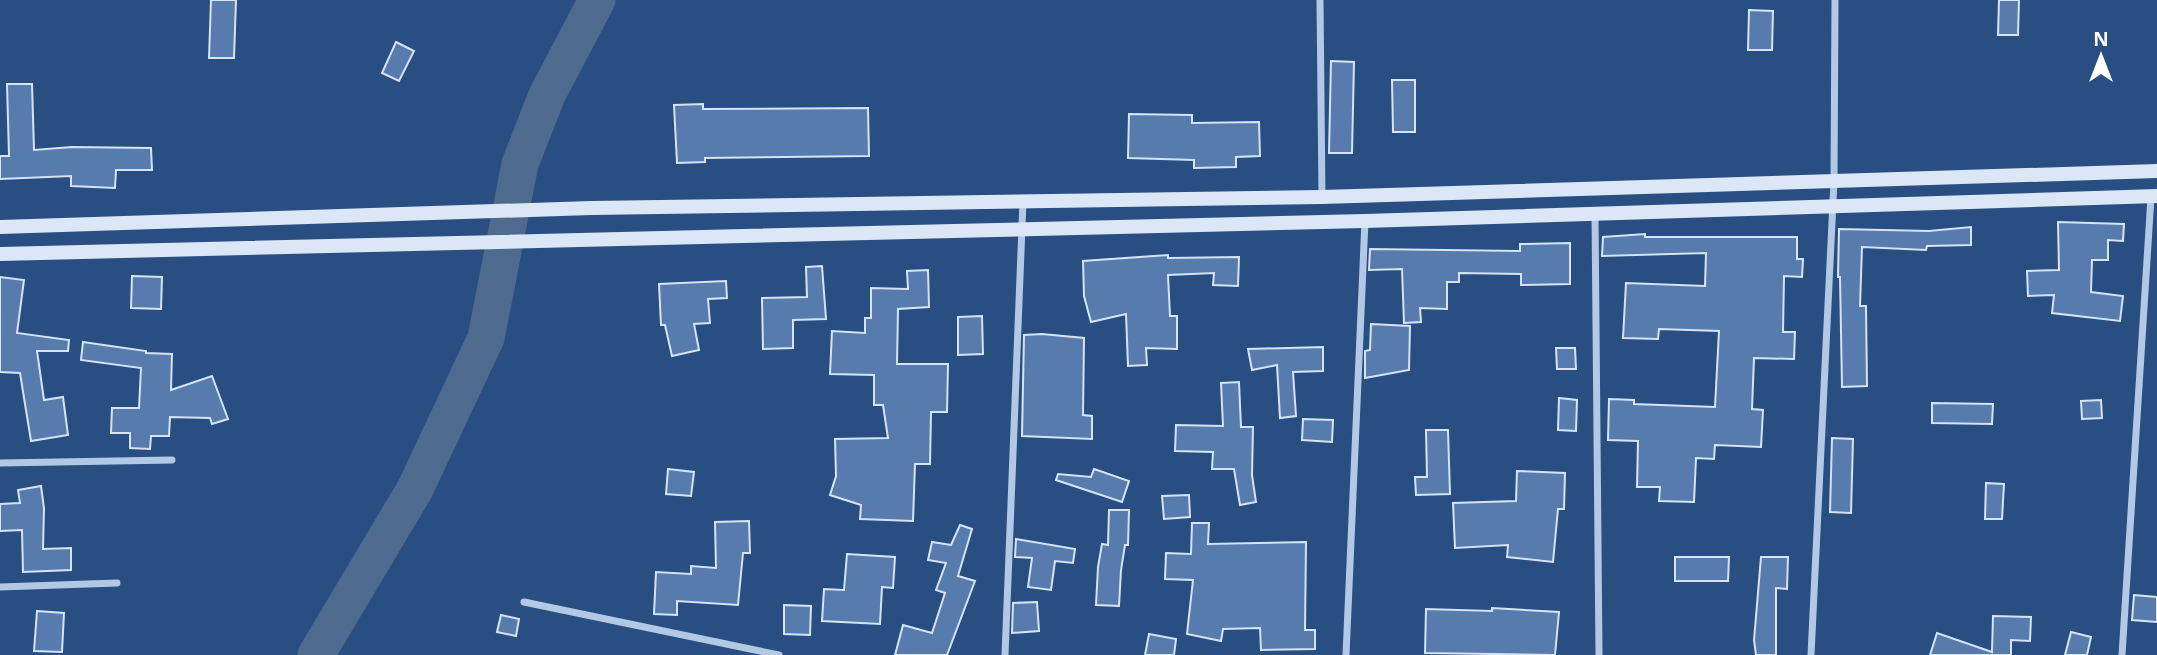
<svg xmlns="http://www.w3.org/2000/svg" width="2157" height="655" viewBox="0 0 2157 655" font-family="'Open Sans',sans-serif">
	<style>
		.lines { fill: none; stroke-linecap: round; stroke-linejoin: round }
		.river { stroke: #4f6a8f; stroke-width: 37 }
		.building { fill: #567bac; stroke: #d5e3f5; stroke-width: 2 }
		.street { stroke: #b2c9e6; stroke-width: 7 }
		.secondary { stroke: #dbe6f6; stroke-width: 14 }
	</style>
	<rect width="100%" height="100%" fill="#294e82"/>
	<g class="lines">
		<path class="river" d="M316 655 415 489 486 338 520 164 547 95 597 0"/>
	</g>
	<g class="building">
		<path d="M211 0H236L234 58H209Z"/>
		<path d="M1999 0H2019L2018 35H1998Z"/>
		<path d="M1749 10 1773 11 1772 50H1748Z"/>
		<path d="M396 42 414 51 399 81 382 73Z"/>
		<path d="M1331 61 1354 62 1352 153H1329Z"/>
		<path d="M1392 80H1415V132H1393Z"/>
		<path d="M7 84H32L34 150 72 147 151 148 152 170H116L115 188 71 186V176L0 179V156H9Z"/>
		<path d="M703 104V109L868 108 869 156 705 158V162L677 163 674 105Z"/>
		<path d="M1129 114 1192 115V123L1259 122 1260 156 1236 157V167L1194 168V160L1128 158Z"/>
		<path d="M2058 222 2124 224 2123 241 2108 240V260H2092L2091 292 2123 296 2120 321 2052 313 2054 295 2028 296 2027 271 2059 270Z"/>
		<path d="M1971 227V245L1927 246 1926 250 1862 247 1860 306H1866L1867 386 1842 387 1840 277H1838L1839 229 1929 231Z"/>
		<path d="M1645 234V237H1797V259H1803L1802 277 1784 276 1783 332H1795L1794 359 1754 358 1752 409 1763 410 1761 447 1715 445 1714 459 1696 458 1694 502 1659 501 1660 487H1637L1638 441 1608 440 1609 399 1634 400V404L1715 407 1719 331 1659 329 1658 339 1623 338 1626 283 1705 286 1706 253 1602 256 1603 237Z"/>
		<path d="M1570 243V284L1521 285V274L1459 273V282H1447V309L1420 308 1421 322 1404 323 1402 269 1369 270 1370 249 1520 251V244Z"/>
		<path d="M1168 255V258L1239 257 1238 286 1213 285 1214 273 1168 275 1170 316H1177V349L1146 348 1147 365 1128 366 1126 314 1091 322 1084 296 1083 261Z"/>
		<path d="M822 266 826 319 793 320V348L763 349 762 298 807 297 806 267Z"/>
		<path d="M928 270 929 307 898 309 897 364H948L947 412H931L930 464H915L913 521 860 519 861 505 830 495 836 476 835 439 888 438 883 405H874V375L830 374 832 331 865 333V318H871V288L908 289 907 271Z"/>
		<path d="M132 276 162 277 161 309 131 308Z"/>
		<path d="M0 277 24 280 17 333 69 340 68 351H37L44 400 63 397 68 435 31 441 20 373 0 372Z"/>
		<path d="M726 281 727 298 708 299 710 323 694 324 699 350 672 356 665 325H661L659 284Z"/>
		<path d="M982 316 983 354 958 355V317Z"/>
		<path d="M1371 324 1410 326 1409 370 1365 378V351L1370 350Z"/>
		<path d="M1042 334 1084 338 1083 415 1092 416V439L1022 436 1024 335Z"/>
		<path d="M83 342 146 351V353L172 354 171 390 212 376 228 419 212 424 210 418 170 417 169 436H151L150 449 130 448V433H111L112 408H139L141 368 81 360Z"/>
		<path d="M1323 347V371L1293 372 1296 416 1280 418 1277 365 1252 370 1248 349Z"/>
		<path d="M1556 348H1575L1576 369H1557Z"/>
		<path d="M1239 382 1241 427H1253L1252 475 1256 502 1240 505 1234 469H1212L1213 452 1175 451 1176 425 1223 426 1221 383Z"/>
		<path d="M1559 398 1577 400 1576 431 1558 430Z"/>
		<path d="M2101 400 2102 418 2082 419 2081 401Z"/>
		<path d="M1932 403 1993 404 1992 424 1932 423Z"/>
		<path d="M1303 419 1333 420 1332 442 1302 440Z"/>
		<path d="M1426 430H1448L1450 494 1416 495 1415 477H1427Z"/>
		<path d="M1832 438 1853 439 1851 513 1830 512Z"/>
		<path d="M668 469 694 472 691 496 666 494Z"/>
		<path d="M1094 469 1129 481 1122 502 1056 480 1058 474 1091 477Z"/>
		<path d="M1517 471 1565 473 1564 509H1558L1553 562 1507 557 1508 545 1455 548 1453 503 1516 501Z"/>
		<path d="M1986 483 2004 484 2002 519H1985Z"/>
		<path d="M41 486 44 508 43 549 71 548V570L23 572 22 530 0 531V504L20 503 18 490Z"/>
		<path d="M1189 495 1190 517 1164 519 1162 496Z"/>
		<path d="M1109 510H1129L1128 545H1125L1121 570 1119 606 1096 605 1098 567 1102 544 1108 545Z"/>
		<path d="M749 521 750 553H743L738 605 677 601V615L654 614 656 572 691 574V566L716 568 715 522Z"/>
		<path d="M1192 523H1209L1208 544 1306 542 1305 630H1315V649L1261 650 1260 628 1223 629 1221 641 1187 634 1193 580 1165 579 1166 553 1191 554Z"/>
		<path d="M960 525 972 529 958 576 975 581 947 655H895L903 625 932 633 945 593 936 590 946 563 928 560 932 542 951 545Z"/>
		<path d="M1016 539 1075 549 1073 563 1055 561 1051 590 1028 587 1032 558 1015 557Z"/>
		<path d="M847 554 895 557 893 588 882 587 880 624 822 621 824 589 844 590Z"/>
		<path d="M1675 557H1729L1728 581H1675Z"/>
		<path d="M1761 557H1788L1787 589 1776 588V655H1756L1754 640Z"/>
		<path d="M2134 595 2157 597V622L2132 620Z"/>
		<path d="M1037 602 1039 631 1012 633 1013 603Z"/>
		<path d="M784 605 811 606 810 635 784 634Z"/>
		<path d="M1492 608 1559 612 1555 655 1425 653 1426 609 1492 611Z"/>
		<path d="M37 611 64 613 62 652 34 651Z"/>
		<path d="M501 615 519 619 516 636 497 632Z"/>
		<path d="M1993 616 2031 617 2030 641 2011 640V655H1930L1937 633 1992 652Z"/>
		<path d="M2071 632 2091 637 2087 655H2065Z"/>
		<path d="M1149 634 1176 639 1174 655H1145Z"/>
	</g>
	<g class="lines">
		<g class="street">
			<path d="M1320 0 1322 197"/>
			<path d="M1595 214 1599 655"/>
			<path d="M0 463 172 460"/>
			<path d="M0 587 117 583"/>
			<path d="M524 602 779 655"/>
			<path d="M1005 655 1023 201"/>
			<path d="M1346 655 1365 221"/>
			<path d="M1811 655 1834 181 1835 0"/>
			<path d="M2122 655 2151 197"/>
		</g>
		<g class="secondary">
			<path d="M0 227 591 208 1322 197 2157 171"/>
			<path d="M0 254 1365 221 2157 196"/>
		</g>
	</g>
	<g transform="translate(2101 56)" stroke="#294e82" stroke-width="5" paint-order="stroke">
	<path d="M0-5L12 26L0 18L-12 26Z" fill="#ffffff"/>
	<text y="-10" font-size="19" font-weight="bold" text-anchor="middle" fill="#ffffff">N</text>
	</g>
</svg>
